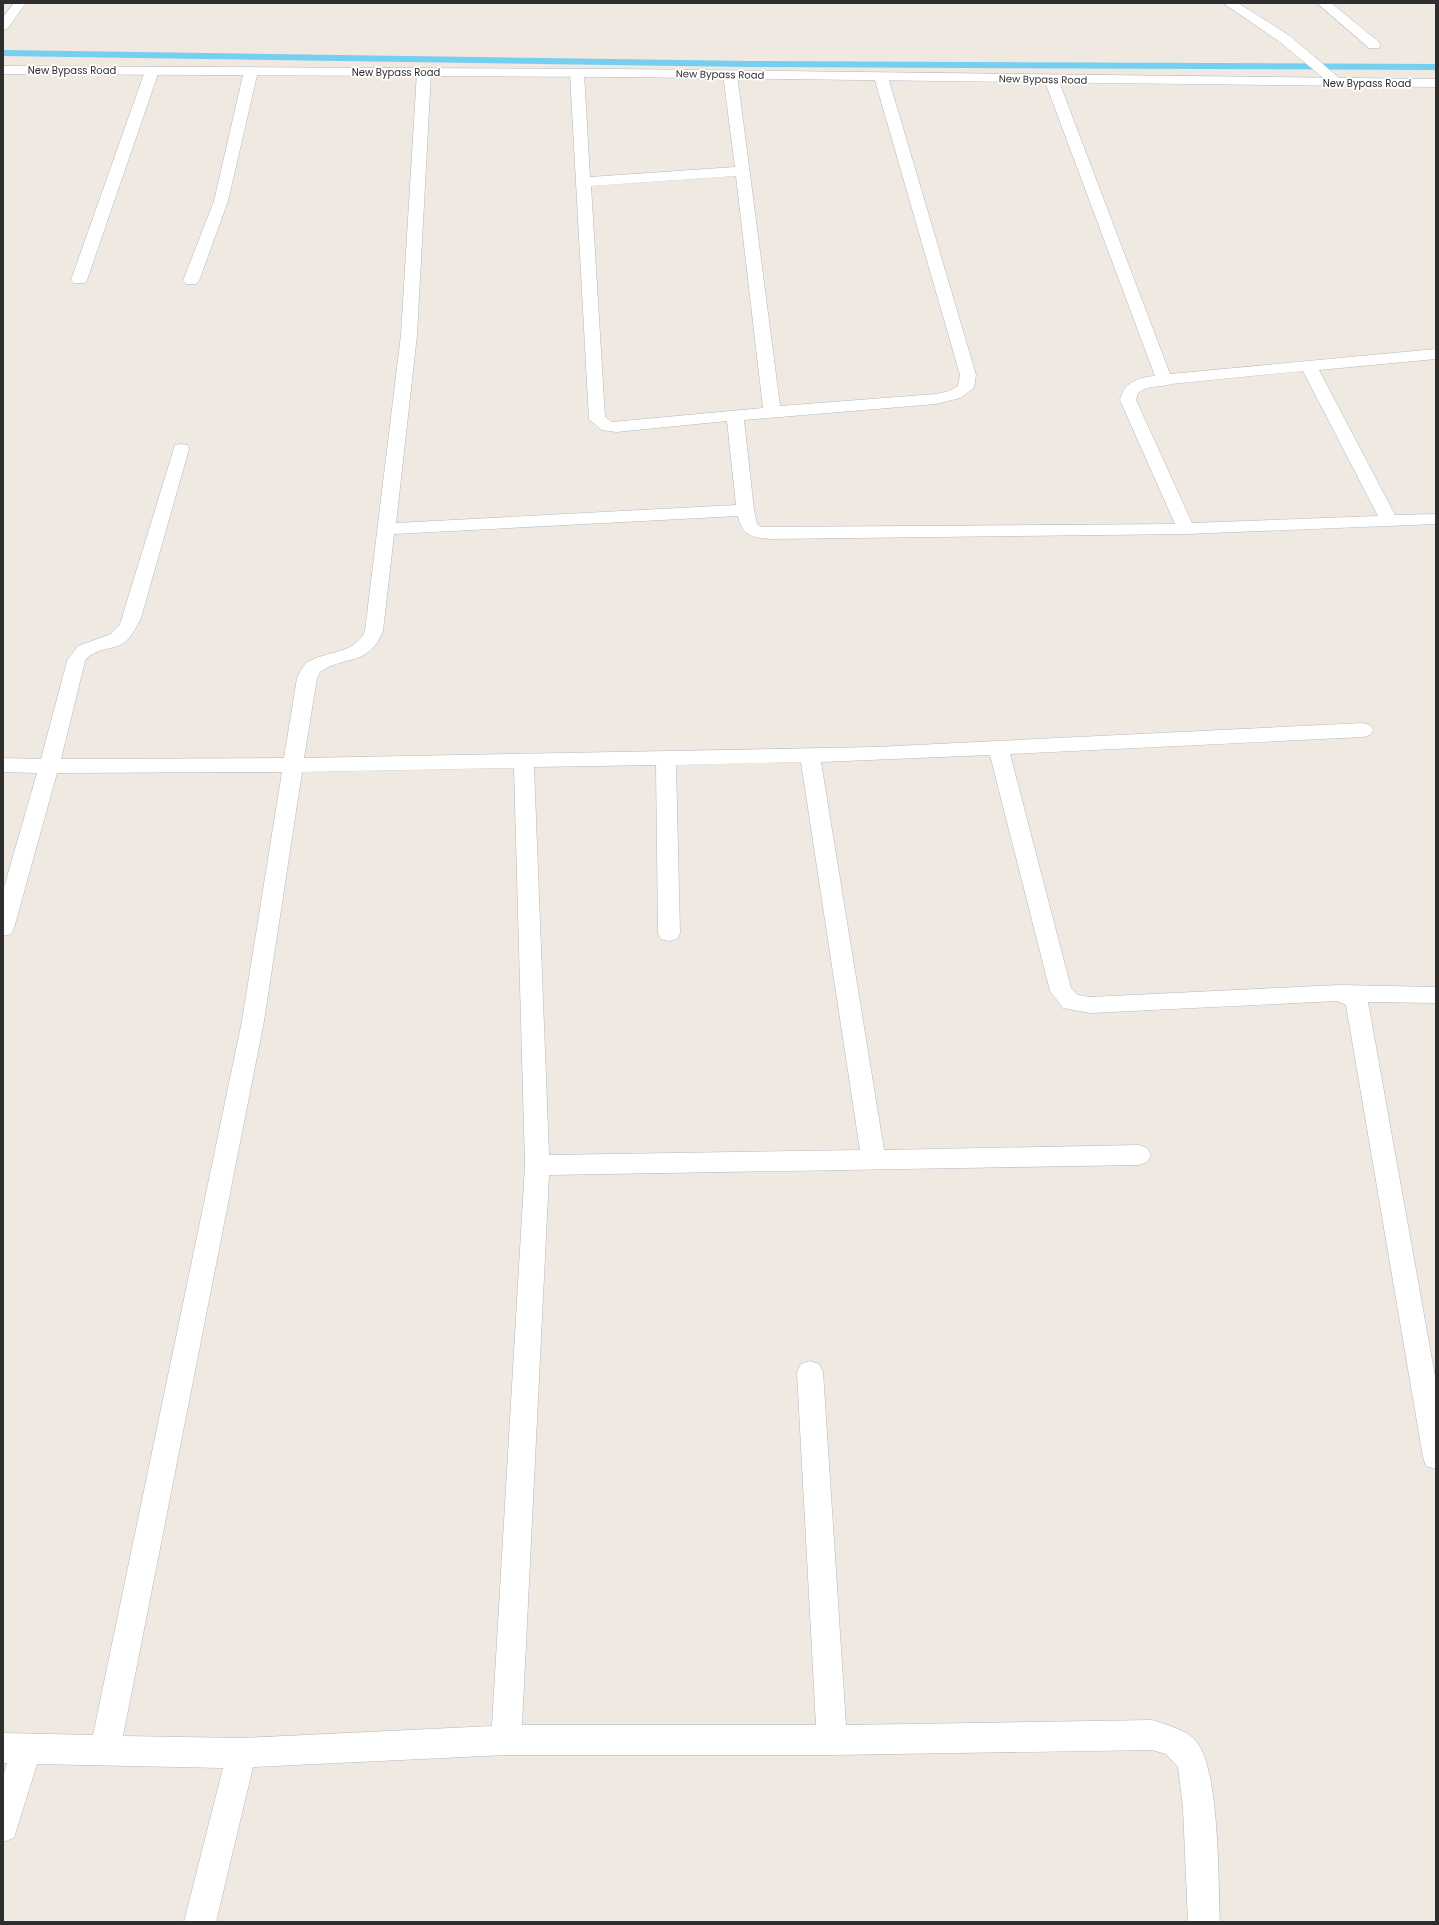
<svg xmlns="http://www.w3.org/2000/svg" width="1439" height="1925" viewBox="0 0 1439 1925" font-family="Poppins,sans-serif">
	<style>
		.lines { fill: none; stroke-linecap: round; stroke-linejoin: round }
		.stream { fill: #75cff0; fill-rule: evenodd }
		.street-casing { stroke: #b4b7c1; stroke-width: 1 }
		.secondary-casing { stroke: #b4b7c1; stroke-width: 1 }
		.street { fill: #fff; fill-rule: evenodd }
		.secondary { fill: #fff; fill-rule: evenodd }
		.labels { text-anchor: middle; stroke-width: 3.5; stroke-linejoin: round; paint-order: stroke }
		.far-street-label { font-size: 10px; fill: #2e2e2e; stroke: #fff }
	</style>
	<rect width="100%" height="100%" fill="#efe9e1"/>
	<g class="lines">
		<path class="stream" d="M3 50 749 61 1436 64V70L749 67 3 56Z"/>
		<defs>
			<g id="street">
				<path d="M1223 3H1238L1290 36 1345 83 1343 86H1333L1280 42Z"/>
				<path d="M1317 3H1331L1379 42 1380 45 1379 48H1369Z"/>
				<path d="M152 67 159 71 87 280 84 283H74L71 280 145 71Z"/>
				<path d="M251 67 258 71 228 201 199 281 196 284H186L183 281 214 201 244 71Z"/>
				<path d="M424 68 431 72 417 335 396 523 736 505 727 421 616 432 602 430 589 419 570 73 572 70H582L584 73 590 177 735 167 723 74 725 71H735L737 74 780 406 936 394 949 391 958 386 960 375 874 77 876 74H886L888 77 976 375 974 388 960 398 936 404 744 420 754 510 757 524 761 527 1175 524 1120 400C1123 383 1139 377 1155 376L1044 79 1046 76H1056L1058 79 1170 374 1436 349V359L1319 370 1395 515 1436 514V524L1186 534 771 539C752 537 743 537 738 516L394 534 383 631C367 668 346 654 320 672L317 678 304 758 876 747 1363 723 1370 725 1373 730 1370 735 1363 737 1010 754 1071 988 1078 995 1090 997 1339 985 1436 987V1003L1368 1002 1436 1382V1469L1426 1466 1423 1457 1346 1005 1337 1001 1090 1013 1063 1008 1050 991 990 755 821 762 884 1150 1139 1145 1147 1148 1151 1155 1147 1162 1139 1165 549 1175 522 1725H816L797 1372 801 1364 810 1361 819 1364 823 1372 846 1725 1152 1720C1167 1725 1185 1729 1196 1741 1220 1769 1218 1883 1220 1922H1188L1183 1808 1178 1767 1166 1754 1152 1750 832 1755H506L253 1767 216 1922H184L223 1768 37 1764 14 1838 3 1842V1777L7 1763H3V1733L93 1735 242 1021 282 772 57 773 14 928 11 934 3 936V891L37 773 3 772V758L41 759 67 661 78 646 111 634 120 624 175 445 181 444 187 445 189 449 141 618C137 626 132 636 125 642 113 651 94 647 85 661L61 759 284 758 297 678C300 673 303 665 308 662 328 650 354 655 365 631L401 335 417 72ZM736 176 763 408 612 422 605 417 591 186ZM1303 371 1378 516 1192 523 1136 400 1138 393C1149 384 1160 388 1171 384ZM801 762 860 1150 549 1155 534 767 656 765 658 933 661 939 669 941 677 939 680 933 676 765ZM514 768 525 1165 492 1726 242 1738 123 1736 264 1021 302 772Z"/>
			</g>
			<g id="secondary">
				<path d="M14 3H26L7 29 3 30V17Z"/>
				<path d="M3 66 616 69 1436 79V87L616 77 3 74Z"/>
			</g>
		</defs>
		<use href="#street" class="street-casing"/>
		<use href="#secondary" class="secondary-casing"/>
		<use href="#street" class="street"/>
		<use href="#secondary" class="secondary"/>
	</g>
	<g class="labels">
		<g class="far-street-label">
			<text x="72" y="74">New Bypass Road</text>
			<text x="396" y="76">New Bypass Road</text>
			<text transform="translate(720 74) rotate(1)" y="4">New Bypass Road</text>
			<text transform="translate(1043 79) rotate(1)" y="4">New Bypass Road</text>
			<text x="1367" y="87">New Bypass Road</text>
		</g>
	</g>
	<rect width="1439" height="1925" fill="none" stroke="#2e2e2e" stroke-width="8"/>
</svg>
